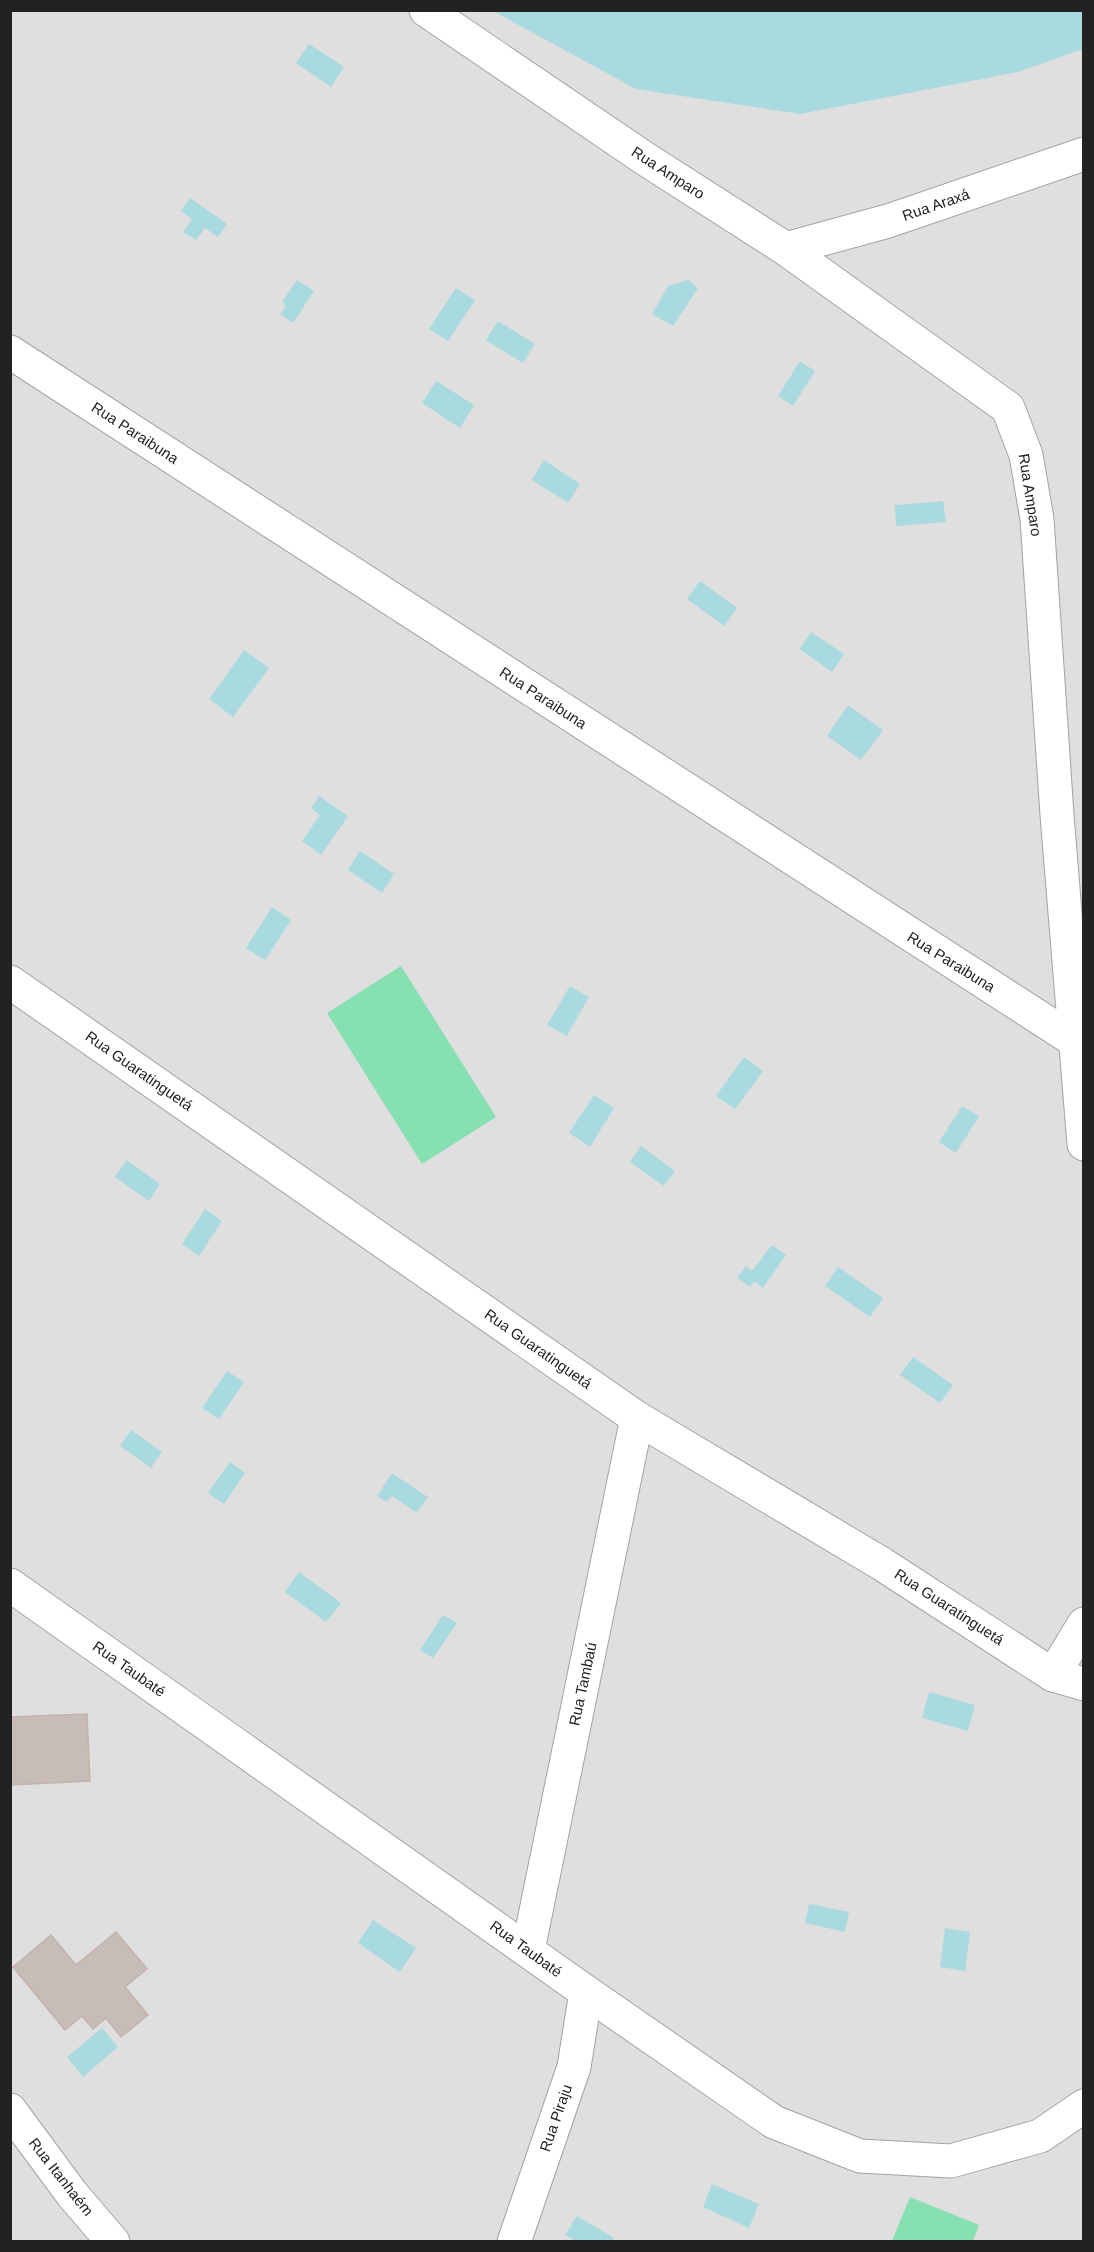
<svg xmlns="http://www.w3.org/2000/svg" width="1094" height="2252" viewBox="0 0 1094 2252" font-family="Helvetica,sans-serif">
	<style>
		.residential { fill: #e0dfdf }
		.pitch { fill: #87e0b1 }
		.water { fill: #a9dadf }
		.building { fill: #c7bcb8; stroke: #c4b2ab; stroke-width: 1.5 }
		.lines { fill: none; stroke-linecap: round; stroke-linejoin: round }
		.minor-casing { stroke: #a3a3a3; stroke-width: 35 }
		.minor { stroke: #fff; stroke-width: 33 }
		.labels { text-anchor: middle; stroke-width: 6; stroke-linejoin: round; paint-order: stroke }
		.street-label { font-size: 15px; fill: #222; stroke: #fff }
	</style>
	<rect width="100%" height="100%" fill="#f2ede9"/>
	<rect class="residential" x="11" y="11" width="1072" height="2230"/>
	<g class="pitch">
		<path d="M401 966 496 1117 422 1164 327 1013Z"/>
		<path d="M910 2197 979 2225 973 2241H892Z"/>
	</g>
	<g class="water">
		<path d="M493 11H1083V49L1018 72 800 114 636 89Z"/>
		<path d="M309 44 344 67 331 87 296 63Z"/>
		<path d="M190 198 227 224 218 237 205 228 196 240 183 232 192 219 181 211Z"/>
		<path d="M297 280 314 291 293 323 280 314 286 306 282 302Z"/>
		<path d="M688 280 698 288 673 326 652 314 668 286Z"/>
		<path d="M456 288 475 300 448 341 429 329Z"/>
		<path d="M498 321 535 344 523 363 486 340Z"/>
		<path d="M800 361 815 371 793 406 778 396Z"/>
		<path d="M436 381 474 405 460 428 422 403Z"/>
		<path d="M544 460 580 484 568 503 532 480Z"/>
		<path d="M943 501 946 522 896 526 895 505Z"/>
		<path d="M700 581 737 608 724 626 687 599Z"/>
		<path d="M811 632 844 654 832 672 800 649Z"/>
		<path d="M244 650 269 668 233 717 209 699Z"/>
		<path d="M848 705 883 730 861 760 827 736Z"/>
		<path d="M319 796 348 816 321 855 302 841 320 815 311 808Z"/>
		<path d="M360 851 394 874 382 893 348 870Z"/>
		<path d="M272 907 291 920 265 960 246 948Z"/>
		<path d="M570 986 589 997 567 1036 547 1025Z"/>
		<path d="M744 1057 763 1071 735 1109 716 1096Z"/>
		<path d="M594 1095 614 1108 590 1147 569 1133Z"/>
		<path d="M962 1106 979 1116 956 1153 939 1142Z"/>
		<path d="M641 1146 675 1171 664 1186 630 1162Z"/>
		<path d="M127 1160 160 1184 149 1201 115 1177Z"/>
		<path d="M205 1209 222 1221 199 1256 182 1244Z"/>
		<path d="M772 1245 786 1255 763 1288 754 1281 750 1287 737 1278 746 1266 752 1271Z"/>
		<path d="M838 1267 883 1298 870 1317 825 1286Z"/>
		<path d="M913 1357 953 1385 940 1403 900 1375Z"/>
		<path d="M227 1371 244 1382 219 1419 202 1408Z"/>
		<path d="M131 1430 162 1452 151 1468 120 1446Z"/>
		<path d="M230 1462 245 1473 224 1504 208 1493Z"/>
		<path d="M392 1473 428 1497 417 1513 392 1496 387 1502 377 1496Z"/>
		<path d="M299 1572 341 1603 326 1622 285 1592Z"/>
		<path d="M443 1615 457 1623 433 1658 420 1650Z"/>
		<path d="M929 1692 975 1705 968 1731 922 1718Z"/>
		<path d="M809 1904 849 1912 845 1932 805 1923Z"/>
		<path d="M373 1920 416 1948 400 1972 358 1943Z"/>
		<path d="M945 1928 970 1932 965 1971 940 1967Z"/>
		<path d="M102 2028 118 2047 83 2077 67 2057Z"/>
		<path d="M712 2184 759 2204 749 2228 703 2207Z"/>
		<path d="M577 2216 614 2238 612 2241H576L565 2235Z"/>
	</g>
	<g class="building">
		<path d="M87 1714 90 1781 10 1785V1717Z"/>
		<path d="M116 1932 147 1969 125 1987 148 2015 121 2037 106 2018 93 2029 82 2016 65 2030 13 1967 51 1935 76 1965Z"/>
	</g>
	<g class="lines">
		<defs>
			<g id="minor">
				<path d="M426 10 644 158 786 249 1008 408 1026 455 1037 519 1057 815 1084 1144"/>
				<path d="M786 249 888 221 1084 154"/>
				<path d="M10 352 1077 1042"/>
				<path d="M10 982 637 1418 882 1564 1053 1675 1084 1684"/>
				<path d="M10 1585 586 1992 774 2122 860 2156 951 2161 1040 2136 1084 2106"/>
				<path d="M1053 1675 1084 1624"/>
				<path d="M528 1950 637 1418"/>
				<path d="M10 2110 72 2194 113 2242"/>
				<path d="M514 2242 574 2067 586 1992"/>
			</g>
		</defs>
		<use href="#minor" class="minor-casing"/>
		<use href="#minor" class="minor"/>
	</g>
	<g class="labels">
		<g class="street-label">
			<text transform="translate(668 173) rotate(33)" y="5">Rua Amparo</text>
			<text transform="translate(936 205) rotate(-19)" y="5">Rua Araxá</text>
			<text transform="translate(135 433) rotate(33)" y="5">Rua Paraibuna</text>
			<text transform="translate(1030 495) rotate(81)" y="5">Rua Amparo</text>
			<text transform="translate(543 698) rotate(33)" y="5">Rua Paraibuna</text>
			<text transform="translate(951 962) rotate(32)" y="5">Rua Paraibuna</text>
			<text transform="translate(139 1071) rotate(35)" y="5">Rua Guaratinguetá</text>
			<text transform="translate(538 1349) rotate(35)" y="5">Rua Guaratinguetá</text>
			<text transform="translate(949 1607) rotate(33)" y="5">Rua Guaratinguetá</text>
			<text transform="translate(129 1669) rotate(35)" y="5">Rua Taubaté</text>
			<text transform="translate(583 1684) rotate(-78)" y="5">Rua Tambaú</text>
			<text transform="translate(526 1949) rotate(36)" y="5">Rua Taubaté</text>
			<text transform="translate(556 2118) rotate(-71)" y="5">Rua Piraju</text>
			<text transform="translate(61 2177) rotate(52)" y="5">Rua Itanhaém</text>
		</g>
	</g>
	<rect width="1094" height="2252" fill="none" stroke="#222222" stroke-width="24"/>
</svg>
